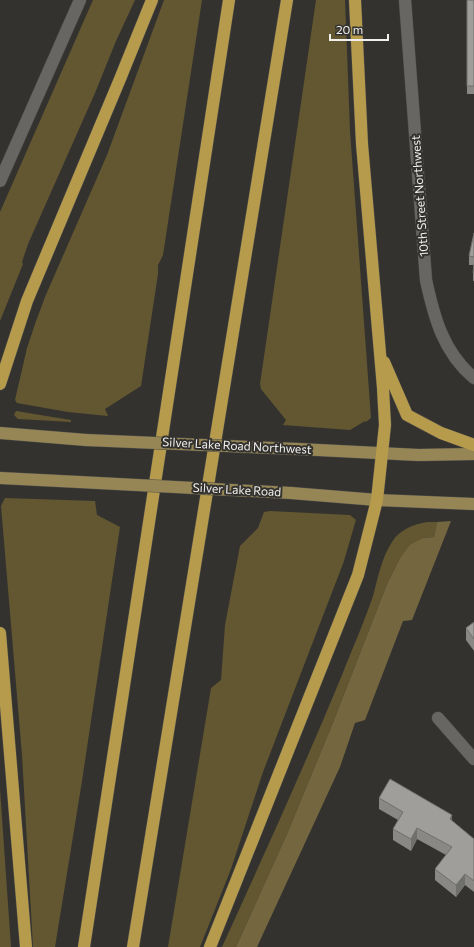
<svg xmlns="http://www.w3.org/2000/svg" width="474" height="947" viewBox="0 0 474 947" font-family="Commissioner,sans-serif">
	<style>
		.green { fill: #635731 }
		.forest { fill: #746740 }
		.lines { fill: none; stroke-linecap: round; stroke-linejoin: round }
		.minor-casing { stroke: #4e4d4b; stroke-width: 13 }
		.major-casing { stroke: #4e4d4b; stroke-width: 13 }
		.highway-casing { stroke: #4e4d4b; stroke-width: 13 }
		.minor { stroke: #676663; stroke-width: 12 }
		.major { stroke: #968655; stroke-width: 12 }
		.highway { stroke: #b59b4b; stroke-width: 12 }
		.major-bridge-casing { stroke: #4e4d4b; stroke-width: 13; stroke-linecap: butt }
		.major-bridge { stroke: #968655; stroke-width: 12 }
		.wall { fill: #898884 }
		.shaded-wall { fill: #6f6f6c }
		.building { fill: #9f9e9a; stroke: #6f6f6c }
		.labels { text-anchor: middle; stroke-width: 4; stroke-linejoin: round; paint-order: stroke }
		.street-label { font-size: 12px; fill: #f1f0ee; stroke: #33322f }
	</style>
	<rect width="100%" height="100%" fill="#33322f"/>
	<g class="green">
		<path d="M93 0H135L116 41 95 93 28 244 22 262 23 264 0 321V212Z"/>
		<path d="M164 0H202L163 255 158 265V274L141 386 105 409 108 416 68 412 17 403 15 400 27 348 35 324 45 297 107 155Z"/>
		<path d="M316 0H345L350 131 371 418 366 422 365 421 350 430 283 425 286 420 261 389 260 384Z"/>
		<path d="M16 411 71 420V422L18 419 14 415Z"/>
		<path d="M5 498 95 501 97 515 120 527 82 781 55 947H33L22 755 1 506Z"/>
		<path d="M270 511 350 515 356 520 355 523 344 561 263 772 231 869 200 947H168L211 688 221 680 225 625 240 546 258 528 264 512Z"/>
		<path d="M427 522H437L434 537 423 538 400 558 387 584 332 725 287 834 236 947H222C263 857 304 767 342 675 352 649 364 623 373 596 378 578 381 559 392 542 399 530 414 524 427 522Z"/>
		<path d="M0 789 11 947H0Z"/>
	</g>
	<path class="forest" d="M451 521 412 620 403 621 365 720 355 723 340 767 257 947H236L287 834 332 725 387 584 400 558 410 545 423 538 434 537 437 522Z"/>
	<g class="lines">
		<defs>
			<g id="minor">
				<path d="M405 0 426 280C434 317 443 352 474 378"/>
				<path d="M0 181 80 0"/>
				<path d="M438 718 474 759"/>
			</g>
			<g id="major">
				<path d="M0 433 86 440"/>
				<path d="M298 449 418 455 474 454"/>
				<path d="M0 478 79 482"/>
				<path d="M291 493 377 500 474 504"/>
			</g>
			<g id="highway">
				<path d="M384 362 407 415 441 433 474 445"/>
				<path d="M0 384 27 301 120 79 152 0"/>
				<path d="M0 633 26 947"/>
				<path d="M84 947 229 0"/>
				<path d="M133 947 287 0"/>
				<path d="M210 947 358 575 377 500 385 425 383 388 362 144 355 0"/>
			</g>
		</defs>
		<use href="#minor" class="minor-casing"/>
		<use href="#major" class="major-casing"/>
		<use href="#highway" class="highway-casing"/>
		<use href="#minor" class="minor"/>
		<use href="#major" class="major"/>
		<use href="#highway" class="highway"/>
		<defs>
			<g id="major-bridge">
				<path d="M86 440 298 449"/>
				<path d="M79 482 291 493"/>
			</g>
		</defs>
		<use href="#major-bridge" class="major-bridge-casing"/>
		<use href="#major-bridge" class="major-bridge"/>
	</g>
	<g class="wall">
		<rect x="467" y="0" width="7" height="94"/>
		<path d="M474 233V281H473V273L474 265H469V256Z"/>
		<path d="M474 622V651L466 640V628Z"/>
		<path d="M379 798 452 821 474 839V892L465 885 456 897 435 880V869L446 855 417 839 411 851 393 840V829L398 820 379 809Z"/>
	</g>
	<g class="shaded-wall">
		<path d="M452 815V827L450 819Z"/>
		<path d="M417 828V839L411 851V839Z"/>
		<path d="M465 874V885L456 897V885Z"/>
	</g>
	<g class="building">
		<rect x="467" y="0" width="7" height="86"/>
		<path d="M474 233V257L469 256Z"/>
		<path d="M474 264V273H473Z"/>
		<path d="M474 622V639L466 628Z"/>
		<path d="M390 779 452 815 450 819 474 839V881L465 874 456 885 435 869 452 847 417 828 411 839 393 829 403 812 379 798Z"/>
	</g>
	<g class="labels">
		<g class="street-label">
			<text transform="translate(420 196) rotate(-94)" y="4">10th Street Northwest</text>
			<text transform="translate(237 446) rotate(3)" y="4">Silver Lake Road Northwest</text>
			<text transform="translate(237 490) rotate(3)" y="4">Silver Lake Road</text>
		</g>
	</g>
	<path d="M330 34v6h58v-6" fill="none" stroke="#f1f0ee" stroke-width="2"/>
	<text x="336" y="34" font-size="12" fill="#f1f0ee" stroke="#33322f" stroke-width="3" paint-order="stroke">20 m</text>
</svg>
